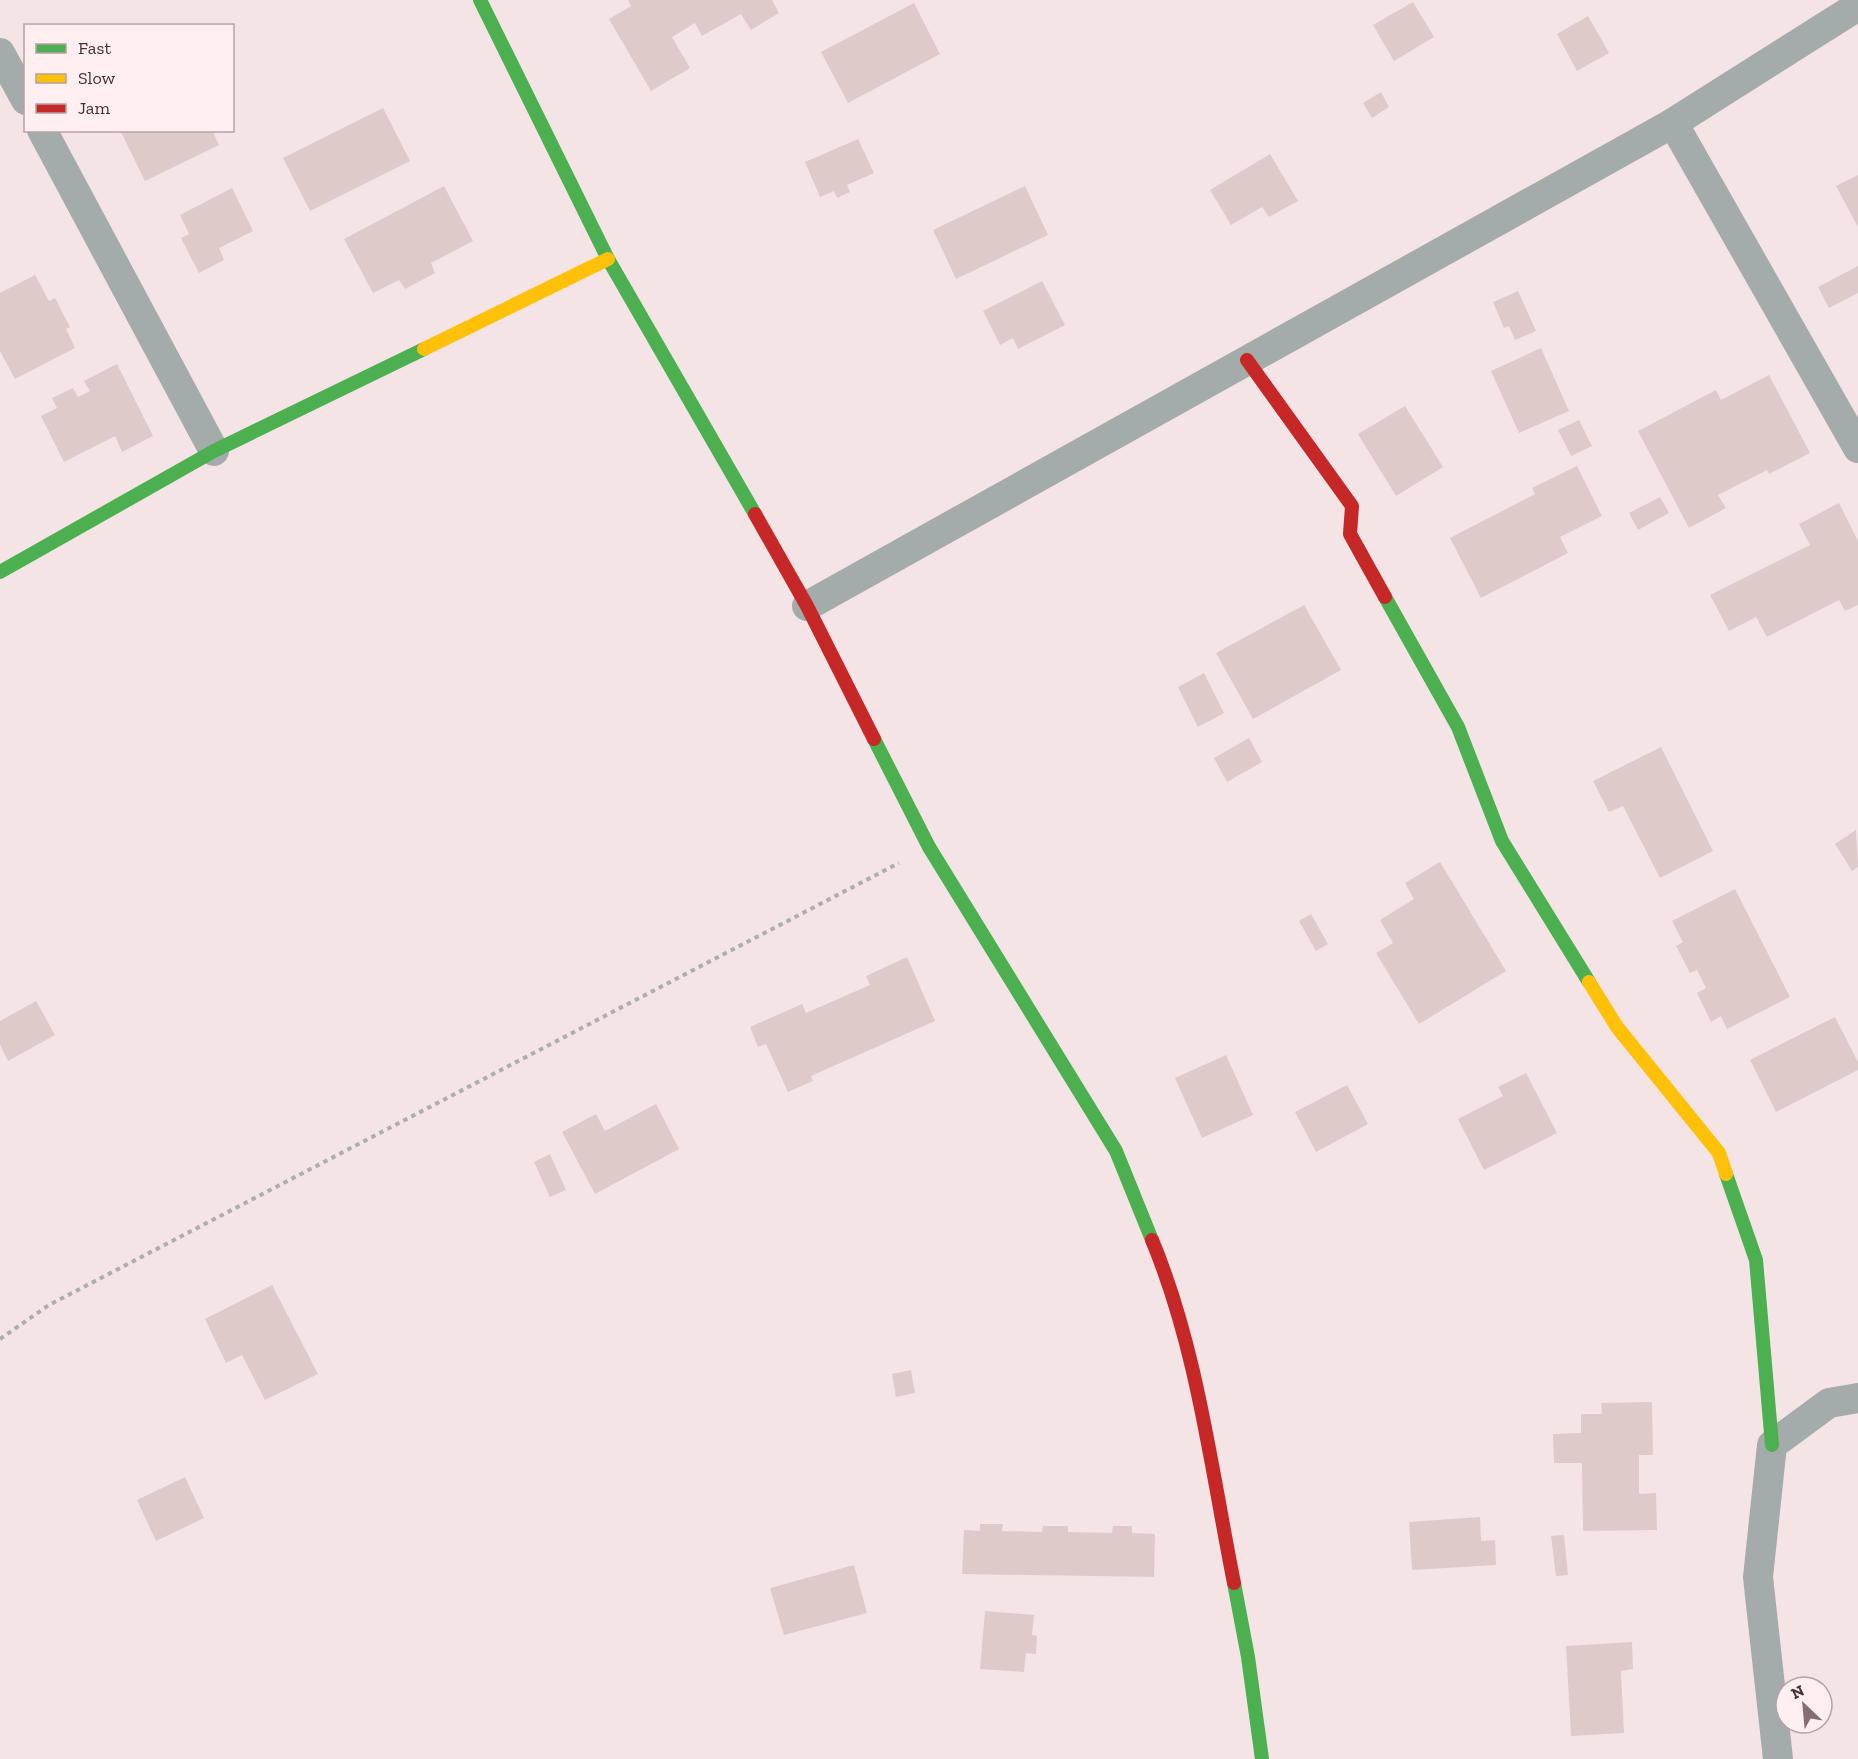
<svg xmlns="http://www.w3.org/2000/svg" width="1858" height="1759" viewBox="0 0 1858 1759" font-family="'Zilla Slab',serif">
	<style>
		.building { fill: #dfcaca }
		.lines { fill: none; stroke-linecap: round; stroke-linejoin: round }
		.path { stroke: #aeadae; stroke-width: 4; stroke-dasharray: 4.5 4.5; stroke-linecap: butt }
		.street { stroke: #a4acab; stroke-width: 30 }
		.fast { stroke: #4caf50; stroke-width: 14 }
		.slow { stroke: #ffc107; stroke-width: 14 }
		.jam { stroke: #c62828; stroke-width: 14 }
	</style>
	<rect width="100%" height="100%" fill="#f5e4e6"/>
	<g class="building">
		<path d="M628 0H772L779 13 751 30 741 14 702 36 695 23 672 37 690 68 651 91 609 19 631 6Z"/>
		<path d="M1413 2 1434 37 1394 61 1373 25Z"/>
		<path d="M914 3 940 54 848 103 821 52Z"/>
		<path d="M1588 16 1609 53 1577 71 1557 34Z"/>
		<path d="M1381 92 1389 107 1372 118 1363 103Z"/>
		<path d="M383 108 410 161 310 211 283 158Z"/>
		<path d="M120 130H212L219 145 145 181Z"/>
		<path d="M858 139 874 173 847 185 850 192 837 198 834 191 820 197 805 162Z"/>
		<path d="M1270 154 1298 201 1269 217 1262 207 1231 225 1210 190Z"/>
		<path d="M1858 175V227L1836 186Z"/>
		<path d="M444 186 473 241 431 263 435 273 405 289 399 280 373 293 344 239Z"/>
		<path d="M1025 186 1048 235 956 279 933 230Z"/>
		<path d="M232 188 253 231 219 248 224 260 199 273 181 238 189 234 180 215Z"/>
		<path d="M1858 266V293L1829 308 1818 287Z"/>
		<path d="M35 275 49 301 55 298 70 327 66 329 75 348 15 379 0 351V293Z"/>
		<path d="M1042 281 1065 325 1018 349 1013 338 1000 345 983 311Z"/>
		<path d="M1518 291 1536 331 1515 340 1509 326 1504 328 1493 302Z"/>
		<path d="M1541 348 1569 411 1519 433 1491 371Z"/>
		<path d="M117 364 153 436 122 452 115 436 64 462 41 416 57 408 52 398 73 388 78 397 90 391 84 381Z"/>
		<path d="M1769 375 1810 453 1769 474 1767 470 1718 495 1726 508 1689 528 1638 431 1716 390 1721 400Z"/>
		<path d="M1405 406 1443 467 1396 496 1358 434Z"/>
		<path d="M1579 420 1592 446 1571 456 1558 430Z"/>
		<path d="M1577 466 1602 516 1560 537 1568 553 1481 598 1450 538 1535 494 1532 488Z"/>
		<path d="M1660 497 1669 513 1638 530 1629 513Z"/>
		<path d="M1839 503 1858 541V605L1845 611 1839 600 1767 637 1756 617 1729 631 1710 595 1810 545 1799 524Z"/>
		<path d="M1304 605 1341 670 1253 719 1216 653Z"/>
		<path d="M1204 673 1224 713 1198 727 1178 687Z"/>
		<path d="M1249 738 1262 762 1227 782 1214 758Z"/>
		<path d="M1661 747 1713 851 1660 878 1623 806 1609 812 1593 781Z"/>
		<path d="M1856 830 1858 867 1852 871 1835 844Z"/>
		<path d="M1440 862 1506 971 1419 1024 1376 953 1393 943 1380 920 1414 899 1405 883Z"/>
		<path d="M1735 889 1790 997 1727 1029 1721 1016 1711 1022 1697 993 1706 988 1697 970 1690 973 1676 946 1683 942 1672 921Z"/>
		<path d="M1311 914 1328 944 1316 951 1299 921Z"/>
		<path d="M907 957 935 1021 811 1076 813 1081 788 1092 766 1044 758 1047 750 1027 802 1004 806 1013 870 985 866 976Z"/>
		<path d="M36 1001 55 1035 8 1061 0 1045V1021Z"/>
		<path d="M1835 1017 1858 1062V1070L1776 1112 1750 1060Z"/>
		<path d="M1226 1055 1253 1115 1202 1138 1175 1078Z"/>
		<path d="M1526 1073 1557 1133 1484 1170 1458 1119 1503 1096 1498 1087Z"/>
		<path d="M1347 1085 1368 1124 1316 1152 1295 1112Z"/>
		<path d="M656 1104 679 1149 595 1194 562 1132 596 1114 605 1131Z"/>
		<path d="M550 1154 566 1190 550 1197 534 1162Z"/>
		<path d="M272 1285 318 1374 265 1400 242 1355 226 1363 205 1319Z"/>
		<path d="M911 1370 915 1393 896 1397 892 1374Z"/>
		<path d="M1652 1402 1653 1455H1639V1494L1656 1493 1657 1530 1583 1531 1582 1463H1554L1553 1434 1581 1433V1414H1602L1601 1403Z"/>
		<path d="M185 1477 204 1518 156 1541 137 1500Z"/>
		<path d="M1480 1517 1481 1541 1495 1540 1496 1565 1412 1570 1409 1522Z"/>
		<path d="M980 1524H1003L1002 1531 1042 1532 1043 1526H1068V1532L1112 1533 1113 1526H1132V1533L1155 1534 1154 1577 962 1574 964 1530 980 1531Z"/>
		<path d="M1564 1535 1568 1575 1556 1576 1551 1536Z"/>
		<path d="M854 1565 867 1613 784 1635 770 1588Z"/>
		<path d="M985 1611 1034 1615 1032 1635 1037 1636 1036 1654 1026 1653 1024 1672 980 1669Z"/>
		<path d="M1632 1642 1633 1669 1621 1671 1624 1733 1571 1736 1566 1646Z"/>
	</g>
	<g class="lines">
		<path class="path" d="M0 1339 49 1305 899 863"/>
		<g class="street">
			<path d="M0 53 26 100"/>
			<path d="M1673 123 1858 448"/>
			<path d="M42 130 214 451"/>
			<path d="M807 606 1673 123 1858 6"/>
			<path d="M1778 1759 1758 1577 1772 1445 1829 1403 1858 1398"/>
		</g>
		<g class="fast">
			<path d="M480 0 608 259 755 514"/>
			<path d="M0 572 214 451 424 349"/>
			<path d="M1385 597 1458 727 1502 841 1589 982"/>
			<path d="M874 739 929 847 1116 1151 1152 1240"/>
			<path d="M1726 1174 1756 1260 1772 1445"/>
			<path d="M1234 1583 1248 1657 1262 1759"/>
		</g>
		<g class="slow">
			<path d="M424 349 608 259"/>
			<path d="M1589 982 1617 1027 1719 1153 1726 1174"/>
		</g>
		<g class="jam">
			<path d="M1247 360 1352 506 1350 534 1385 597"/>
			<path d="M755 514 807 606 874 739"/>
			<path d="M1152 1240C1197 1348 1211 1468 1234 1583"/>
		</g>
	</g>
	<rect x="24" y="24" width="210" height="108" fill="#ffeff0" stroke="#b7a1a4" stroke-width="1.5"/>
	<rect x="36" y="44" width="30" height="9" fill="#4caf50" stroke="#b7a1a4" stroke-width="1.5"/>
	<text x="78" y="54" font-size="18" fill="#4a2d31">Fast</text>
	<rect x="36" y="74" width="30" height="9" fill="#ffc107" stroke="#b7a1a4" stroke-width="1.5"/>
	<text x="78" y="84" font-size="18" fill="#4a2d31">Slow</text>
	<rect x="36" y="104" width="30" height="9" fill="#c62828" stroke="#b7a1a4" stroke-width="1.5"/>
	<text x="78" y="114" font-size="18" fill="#4a2d31">Jam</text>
	<g transform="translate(1804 1705) rotate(334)"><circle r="28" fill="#ffeff0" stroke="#b7a1a4" stroke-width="1.5"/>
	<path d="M0-4.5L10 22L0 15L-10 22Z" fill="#866d70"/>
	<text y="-9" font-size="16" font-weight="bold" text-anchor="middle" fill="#4a2d31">N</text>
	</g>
</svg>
